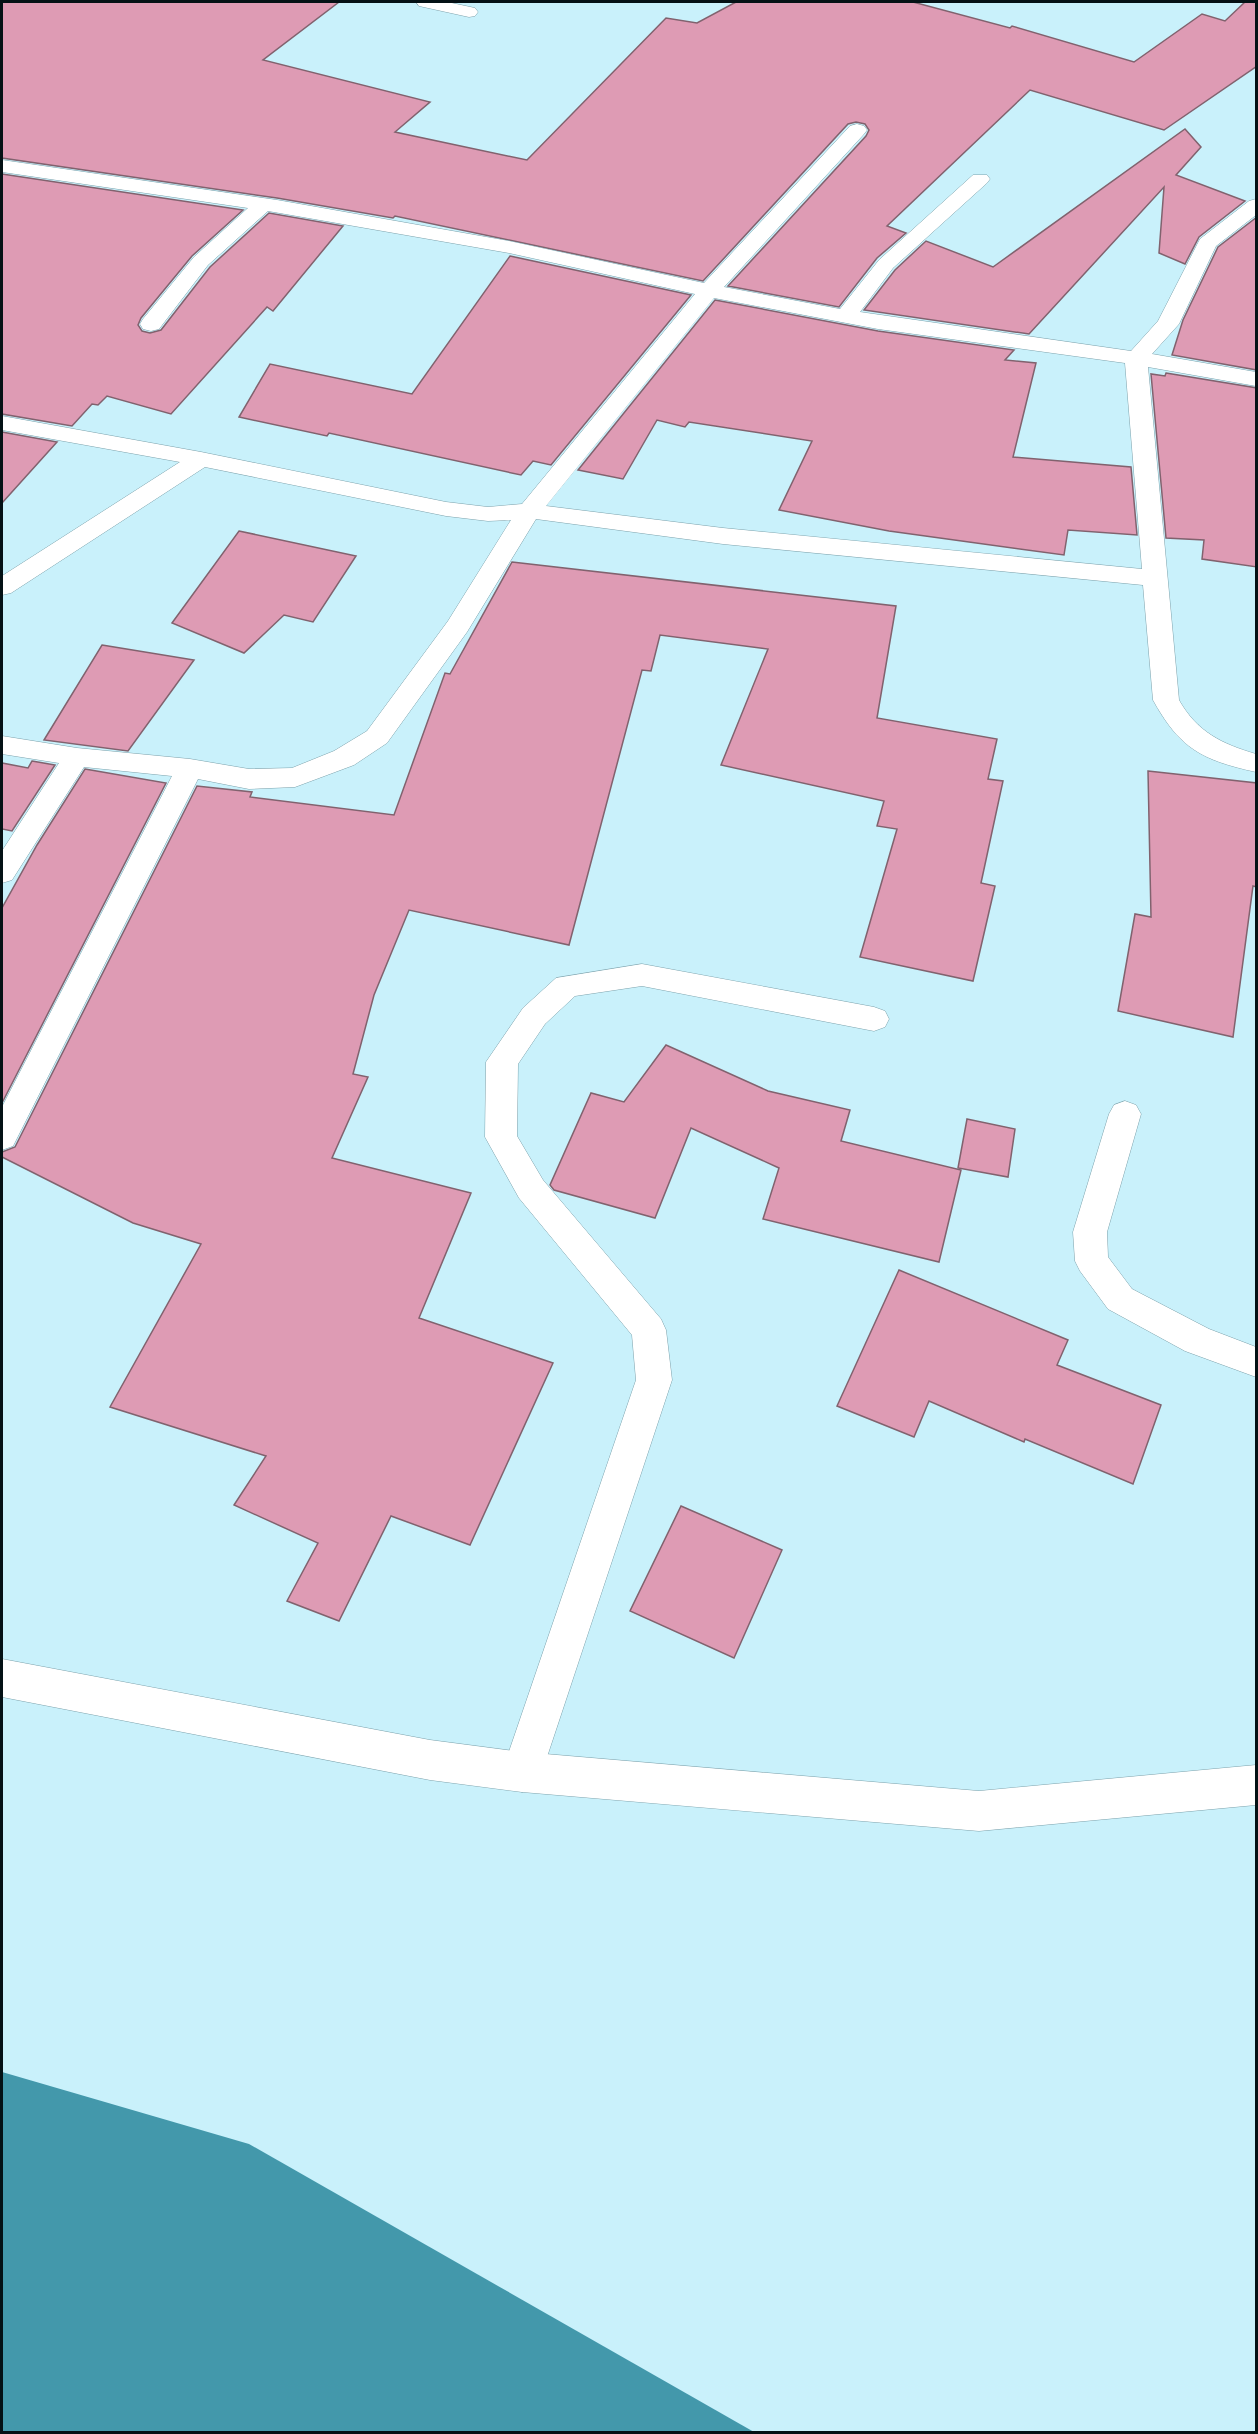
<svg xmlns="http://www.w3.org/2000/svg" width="1258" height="2434" viewBox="0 0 1258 2434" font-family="'Varela Round',sans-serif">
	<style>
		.water { fill: #4398ab }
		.building { fill: #de9bb4; stroke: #81626e; stroke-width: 1.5 }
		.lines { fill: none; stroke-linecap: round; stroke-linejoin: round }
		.minor-casing { stroke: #7da2ac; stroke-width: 1 }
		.major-casing { stroke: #7da2ac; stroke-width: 1 }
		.minor { fill: #fff; fill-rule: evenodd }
		.major { fill: #fff; fill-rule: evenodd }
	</style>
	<rect width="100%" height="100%" fill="#c9f1fb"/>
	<path class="water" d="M2 2072 249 2144 754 2432H2Z"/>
	<g class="building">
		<path d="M2 2H339L263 60 430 102 395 132 527 160 666 18 697 23 736 2H913L1010 28 1012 26 1134 62 1202 14 1225 21 1245 2H1257V66L1164 130 1030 90 887 226 906 233 877 258 839 307 728 286 866 136 869 130 865 124 856 122 848 124 703 281 395 216 393 218 277 198 2 158Z"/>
		<path d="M1185 129 1201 147 1176 175 1245 201 1199 237 1185 264 1159 253 1164 187 1029 334 864 310 895 270 926 241 993 267Z"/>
		<path d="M2 174 243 210 192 256 141 318 138 325 142 331 150 333 161 330 210 267 269 213 343 226 273 311 267 307 171 414 107 396 98 405 92 404 72 426 2 414Z"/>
		<path d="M1257 217V370L1172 355 1183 320 1218 247Z"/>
		<path d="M510 256 691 295 551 465 533 461 521 475 329 433 327 436 239 417 270 364 412 394Z"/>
		<path d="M715 300 878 331 1014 350 1005 360 1036 363 1013 457 1131 467 1137 535 1068 530 1064 555 889 531 779 510 812 441 689 422 685 427 657 420 623 479 578 470Z"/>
		<path d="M1166 373 1257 388V567L1202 559 1204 540 1166 538 1151 374 1165 376Z"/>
		<path d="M2 432 57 442 2 503Z"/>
		<path d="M239 531 356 556 313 622 284 615 244 653 172 623Z"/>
		<path d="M512 562 896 606 877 718 997 739 988 779 1003 781 981 883 995 886 973 981 860 957 897 829 877 826 884 801 721 765 768 649 660 635 651 671 642 670 569 945 409 910 374 995 353 1074 368 1077 332 1158 471 1193 419 1318 553 1363 470 1545 391 1516 339 1621 287 1601 318 1543 234 1505 266 1456 110 1407 201 1244 133 1223 2 1157V1152L15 1147 197 786 252 792 250 797 394 815 445 673 450 674Z"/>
		<path d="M102 645 194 660 128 751 44 740Z"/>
		<path d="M32 761 55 765 12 831 2 829V763L28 768Z"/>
		<path d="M85 769 166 783 2 1103V908L37 845Z"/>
		<path d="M1148 771 1257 783V887L1253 886 1233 1037 1118 1011 1135 914 1151 917Z"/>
		<path d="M666 1045 768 1091 850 1110 841 1141 961 1170 939 1262 763 1219 779 1168 691 1128 655 1218 554 1190 550 1185 591 1093 624 1102Z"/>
		<path d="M967 1119 1015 1129 1008 1177 958 1168Z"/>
		<path d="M899 1270 1068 1340 1057 1365 1161 1405 1133 1484 1025 1439 1024 1442 929 1401 914 1437 837 1406Z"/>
		<path d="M681 1506 782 1550 734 1658 630 1611Z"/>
	</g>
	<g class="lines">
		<defs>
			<g id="minor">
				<path d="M416 2H447L475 8 478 12 475 16 469 17 419 6Z"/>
				<path d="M857 124 864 126 867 130 864 134 724 287 840 309 879 260 973 175H987L990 179 987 183 893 268 860 312 1131 351 1158 321 1200 239 1249 201 1256 199V215L1216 246 1179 324 1152 354 1256 372V386L1148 367 1179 700C1197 732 1222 744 1256 754V772C1202 760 1180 749 1153 700L1143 585 723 544 536 519 467 632 387 743 354 765 295 787 249 789 198 779 13 1146 2 1150V1107L172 776 84 767 12 880 2 883V851L59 763 2 754V736L77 748 190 759 249 769 292 768 334 751 367 731 448 621 511 520 488 521 446 516 205 467 11 593 2 595V576L180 462 2 430V416L201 452 446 502 488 507 522 504 695 294 509 253 268 211 208 265 159 329 151 331 143 329 140 324 143 319 194 257 248 208 2 172V160L277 200 509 241 704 283 850 126ZM714 298 878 329 1125 363 1142 569 723 528 546 506Z"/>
				<path d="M642 964 874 1007 885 1011 889 1019 885 1027 874 1031 642 986 575 996 545 1024 518 1064 517 1136 543 1180 661 1319 666 1330 672 1380 542 1772 536 1786 522 1792 508 1786 502 1772 636 1380 632 1335 519 1198 485 1137 486 1062 523 1008 556 978Z"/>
				<path d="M1125 1101 1136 1105 1141 1114 1107 1232 1108 1257 1132 1289 1209 1329 1256 1347V1377L1185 1351 1108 1309 1080 1271 1075 1261 1073 1232 1109 1114 1114 1105Z"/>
			</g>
			<path id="major" d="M2 1659 430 1740 522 1752 979 1791 1256 1765V1805L979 1831 522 1792 430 1780 2 1697Z"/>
		</defs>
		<use href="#minor" class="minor-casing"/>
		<use href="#major" class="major-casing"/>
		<use href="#minor" class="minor"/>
		<use href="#major" class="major"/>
	</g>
	<rect width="1258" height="2434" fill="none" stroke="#041115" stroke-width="6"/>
</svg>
